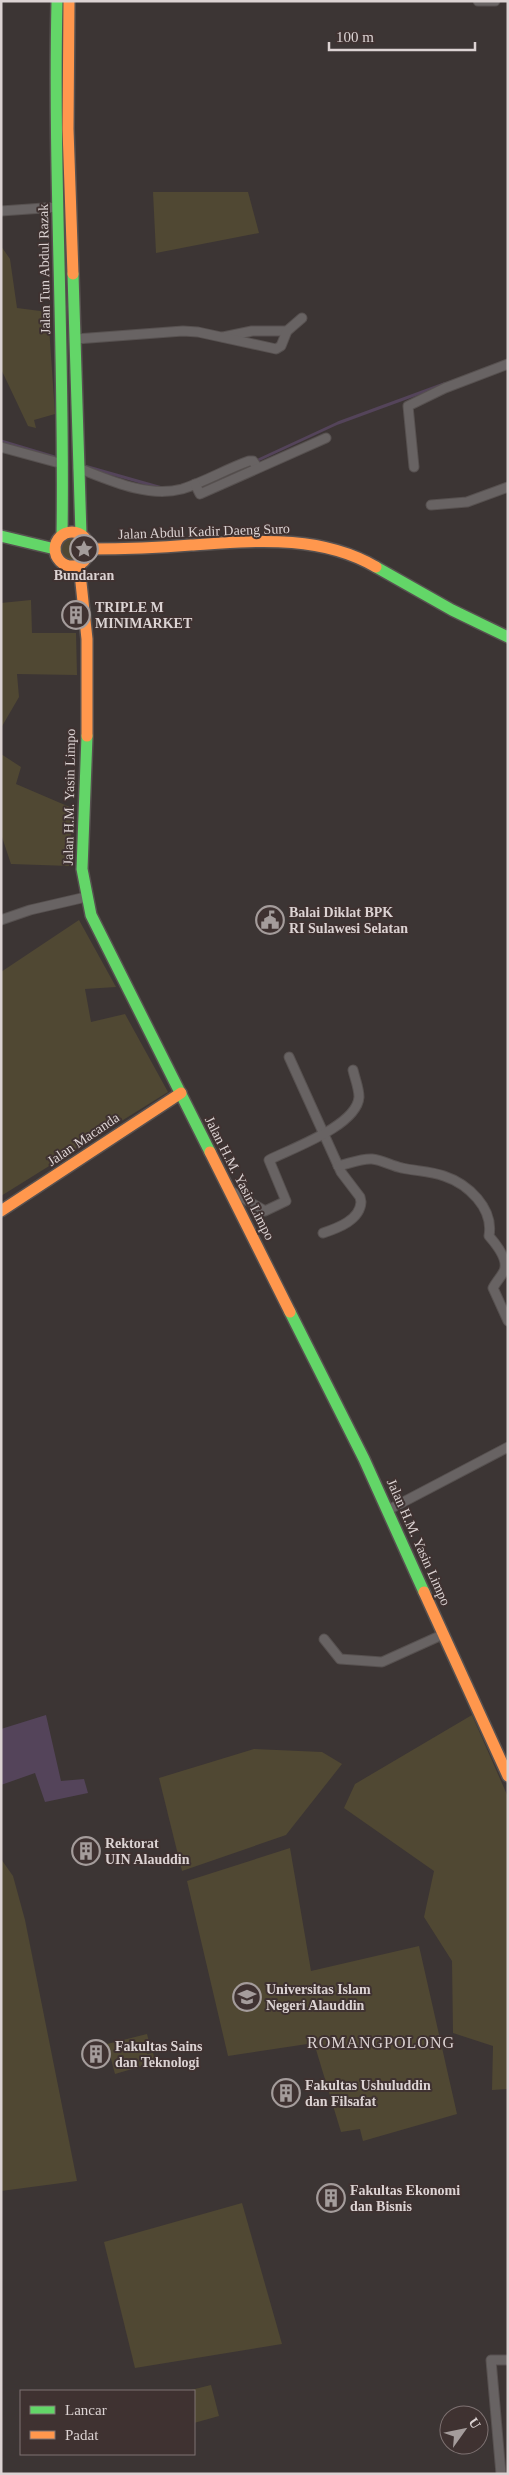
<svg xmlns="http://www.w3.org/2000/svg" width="509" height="2475" viewBox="0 0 509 2475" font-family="'Times New Roman',serif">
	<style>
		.green { fill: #504833 }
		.water { fill: #54445a }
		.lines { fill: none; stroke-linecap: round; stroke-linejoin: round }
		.stream { stroke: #54445a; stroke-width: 3 }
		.street-casing { stroke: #575150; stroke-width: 11 }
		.fast-casing { stroke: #575150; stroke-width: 14 }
		.slow-casing { stroke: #575150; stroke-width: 14 }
		.street { stroke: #686363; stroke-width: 9 }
		.fast { stroke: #63d668; stroke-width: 11 }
		.slow { stroke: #ff974d; stroke-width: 11 }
		.labels { text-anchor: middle; stroke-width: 4; stroke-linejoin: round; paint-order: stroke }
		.street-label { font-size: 14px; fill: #dcd3d3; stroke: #3f3231 }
		.poi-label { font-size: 14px; font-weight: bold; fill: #dcd3d3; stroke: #3f3231; text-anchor: start }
		.quarter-label { font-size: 16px; letter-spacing: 1px; fill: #dcd3d3; stroke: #3f3231 }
	</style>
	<rect width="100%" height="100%" fill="#3c3534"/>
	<g class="green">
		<path d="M153 192H248L259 233 156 253Z"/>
		<path d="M1 246 10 259 17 308 48 312 55 414 34 420 36 428 28 426 1 369Z"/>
		<circle cx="72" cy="549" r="16"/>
		<path d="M31 600 32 633H76L77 675 17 674 19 697 1 728V603Z"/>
		<path d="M1 754 21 767 16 784 72 808 70 866 11 864 1 834Z"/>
		<path d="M79 920 116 987 85 989 91 1022 125 1014 168 1092 1 1196V972Z"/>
		<path d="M472 1715 508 1797V2089L492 2090 493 2046 453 2033 452 1961 424 1917 434 1871 344 1808 355 1784Z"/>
		<path d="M254 1749 322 1752 342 1764 286 1835 182 1871 159 1778Z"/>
		<path d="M290 1848 311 1971 419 1946 457 2114 363 2141 360 2129 341 2132 314 2043 228 2056 187 1881Z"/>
		<path d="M1 1859 13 1876 25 1920 77 2181 1 2191Z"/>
		<path d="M147 2034 149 2042 144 2044 147 2054 153 2053 156 2062 115 2074 107 2044Z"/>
		<path d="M242 2203 282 2344 135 2368 104 2242Z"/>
		<path d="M211 2385 219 2416 194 2423V2391H187Z"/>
	</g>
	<path class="water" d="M46 1715 61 1781 84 1779 88 1793 45 1802 35 1773 1 1785V1729Z"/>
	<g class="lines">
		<g class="stream">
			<path d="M1 441 58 458"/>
			<path d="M256 461 338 423 444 384"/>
			<path d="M81 465 162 488"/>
		</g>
		<defs>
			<g id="street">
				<path d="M478 1H495"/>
				<path d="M1 211 58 207"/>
				<path d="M223 337 252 331H287"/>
				<path d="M76 339 183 331 198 332 276 349 281 346 287 331 302 318"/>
				<path d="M1 447 63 464"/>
				<path d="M414 467 408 406 445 388 508 364"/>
				<path d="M78 468C109 480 147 498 182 489 205 482 226 469 249 461H253L257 467"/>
				<path d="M195 484 200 494 326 438"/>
				<path d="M431 505 467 502 508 487"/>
				<path d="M1 920 30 910 86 897"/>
				<path d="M289 1057 341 1172 360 1197 361 1202C360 1220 338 1228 323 1233"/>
				<path d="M338 1166C348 1164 362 1158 372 1159 382 1160 392 1166 402 1168 415 1171 431 1171 444 1176 468 1184 494 1208 489 1236 496 1244 509 1260 504 1271 501 1277 496 1282 493 1288L508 1321"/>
				<path d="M231 1191 265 1211 286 1201 269 1160C290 1149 357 1126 359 1097 359 1088 355 1079 353 1070"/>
				<path d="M388 1510 508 1447"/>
				<path d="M324 1639 340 1659 382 1662 444 1634"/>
				<path d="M501 2474 491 2360H508"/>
			</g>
			<g id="fast">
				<path d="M57 1C53 179 65 357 62 535"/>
				<path d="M73 274 81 535"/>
				<path d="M1 536 55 549"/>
				<path d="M376 567 452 610 508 637"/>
				<path d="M87 736 82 869 91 915 210 1152"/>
				<path d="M290 1312 364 1459 424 1592"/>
			</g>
			<g id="slow">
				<path d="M69 1 68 129 73 274"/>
				<circle cx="72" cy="549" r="17"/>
				<path d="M88 549C122 549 156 548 191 545 254 541 319 534 376 567"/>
				<path d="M79 564 87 639V736"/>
				<path d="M210 1152 290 1312"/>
				<path d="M1 1211 181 1093"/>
				<path d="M424 1592 508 1776"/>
			</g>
		</defs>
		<use href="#street" class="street-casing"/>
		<use href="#fast" class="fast-casing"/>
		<use href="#slow" class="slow-casing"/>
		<use href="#street" class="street"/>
		<use href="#fast" class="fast"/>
		<use href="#slow" class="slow"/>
	</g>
	<defs>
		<symbol id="sight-ring" viewBox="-11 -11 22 22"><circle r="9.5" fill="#3f3231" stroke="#a49c9b" stroke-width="1.5"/><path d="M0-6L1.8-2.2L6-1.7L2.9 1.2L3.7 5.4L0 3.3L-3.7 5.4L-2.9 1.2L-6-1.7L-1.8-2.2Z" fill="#a49c9b"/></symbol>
		<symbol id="building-ring" viewBox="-11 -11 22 22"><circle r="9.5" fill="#3f3231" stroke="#a49c9b" stroke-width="1.5"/><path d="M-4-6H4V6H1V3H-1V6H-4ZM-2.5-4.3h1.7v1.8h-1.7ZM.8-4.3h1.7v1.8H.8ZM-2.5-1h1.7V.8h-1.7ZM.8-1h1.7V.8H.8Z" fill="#a49c9b"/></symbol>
		<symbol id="civic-ring" viewBox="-11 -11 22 22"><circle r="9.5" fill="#3f3231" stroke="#a49c9b" stroke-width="1.5"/><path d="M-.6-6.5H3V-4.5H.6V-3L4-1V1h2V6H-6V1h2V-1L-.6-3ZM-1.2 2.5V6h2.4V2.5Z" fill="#a49c9b"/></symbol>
		<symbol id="university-ring" viewBox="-11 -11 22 22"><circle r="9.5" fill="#3f3231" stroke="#a49c9b" stroke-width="1.5"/><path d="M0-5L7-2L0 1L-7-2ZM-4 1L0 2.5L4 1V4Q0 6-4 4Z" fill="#a49c9b"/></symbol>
	</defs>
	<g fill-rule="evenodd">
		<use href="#sight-ring" x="68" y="533" width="32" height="32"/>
		<use href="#building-ring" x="60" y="599" width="32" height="32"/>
		<use href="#civic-ring" x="254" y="904" width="32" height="32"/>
		<use href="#building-ring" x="70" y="1835" width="32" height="32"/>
		<use href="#university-ring" x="231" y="1981" width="32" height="32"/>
		<use href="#building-ring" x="80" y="2038" width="32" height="32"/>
		<use href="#building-ring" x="270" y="2077" width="32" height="32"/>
		<use href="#building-ring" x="315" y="2182" width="32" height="32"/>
	</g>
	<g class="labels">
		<g class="street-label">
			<text transform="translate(44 269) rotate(-91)" y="5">Jalan Tun Abdul Razak</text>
			<text transform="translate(204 531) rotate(-2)" y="5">Jalan Abdul Kadir Daeng Suro</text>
			<text transform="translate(69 797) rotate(-89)" y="5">Jalan H.M. Yasin Limpo</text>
			<text transform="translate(83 1139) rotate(-34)" y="5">Jalan Macanda</text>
			<text transform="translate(240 1178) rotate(63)" y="5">Jalan H.M. Yasin Limpo</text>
			<text transform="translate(419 1542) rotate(66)" y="5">Jalan H.M. Yasin Limpo</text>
		</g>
		<g class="poi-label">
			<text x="84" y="580" text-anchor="middle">Bundaran</text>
			<text x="95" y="612">TRIPLE M<tspan x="95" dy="16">MINIMARKET</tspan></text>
			<text x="289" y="917">Balai Diklat BPK<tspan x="289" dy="16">RI Sulawesi Selatan</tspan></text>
			<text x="105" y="1848">Rektorat<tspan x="105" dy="16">UIN Alauddin</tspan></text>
			<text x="266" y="1994">Universitas Islam<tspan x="266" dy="16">Negeri Alauddin</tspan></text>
			<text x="115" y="2051">Fakultas Sains<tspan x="115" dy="16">dan Teknologi</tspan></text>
			<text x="305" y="2090">Fakultas Ushuluddin<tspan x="305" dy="16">dan Filsafat</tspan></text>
			<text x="350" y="2195">Fakultas Ekonomi<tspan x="350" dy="16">dan Bisnis</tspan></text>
		</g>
		<g class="quarter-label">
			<text x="381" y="2048">ROMANGPOLONG</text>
		</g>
	</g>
	<rect width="509" height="2475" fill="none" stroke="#dcd3d3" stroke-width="5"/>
	<rect x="20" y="2390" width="175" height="65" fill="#3f3231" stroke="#7e7272"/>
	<rect x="30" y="2406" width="25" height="8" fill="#63d668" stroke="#7e7272"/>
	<text x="65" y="2415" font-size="15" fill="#dcd3d3">Lancar</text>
	<rect x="30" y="2431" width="25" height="8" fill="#ff974d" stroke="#7e7272"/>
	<text x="65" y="2440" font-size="15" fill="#dcd3d3">Padat</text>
	<g transform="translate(464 2430) rotate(57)"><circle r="24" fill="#3f3231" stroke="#7e7272"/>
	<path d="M0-4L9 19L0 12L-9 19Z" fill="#a49c9b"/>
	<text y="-8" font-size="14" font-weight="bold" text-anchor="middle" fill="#dcd3d3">U</text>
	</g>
	<path d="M329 42v8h146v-8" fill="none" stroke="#dcd3d3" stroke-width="2.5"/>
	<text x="336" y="42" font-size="15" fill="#dcd3d3" stroke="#3f3231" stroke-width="4" paint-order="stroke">100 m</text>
</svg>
